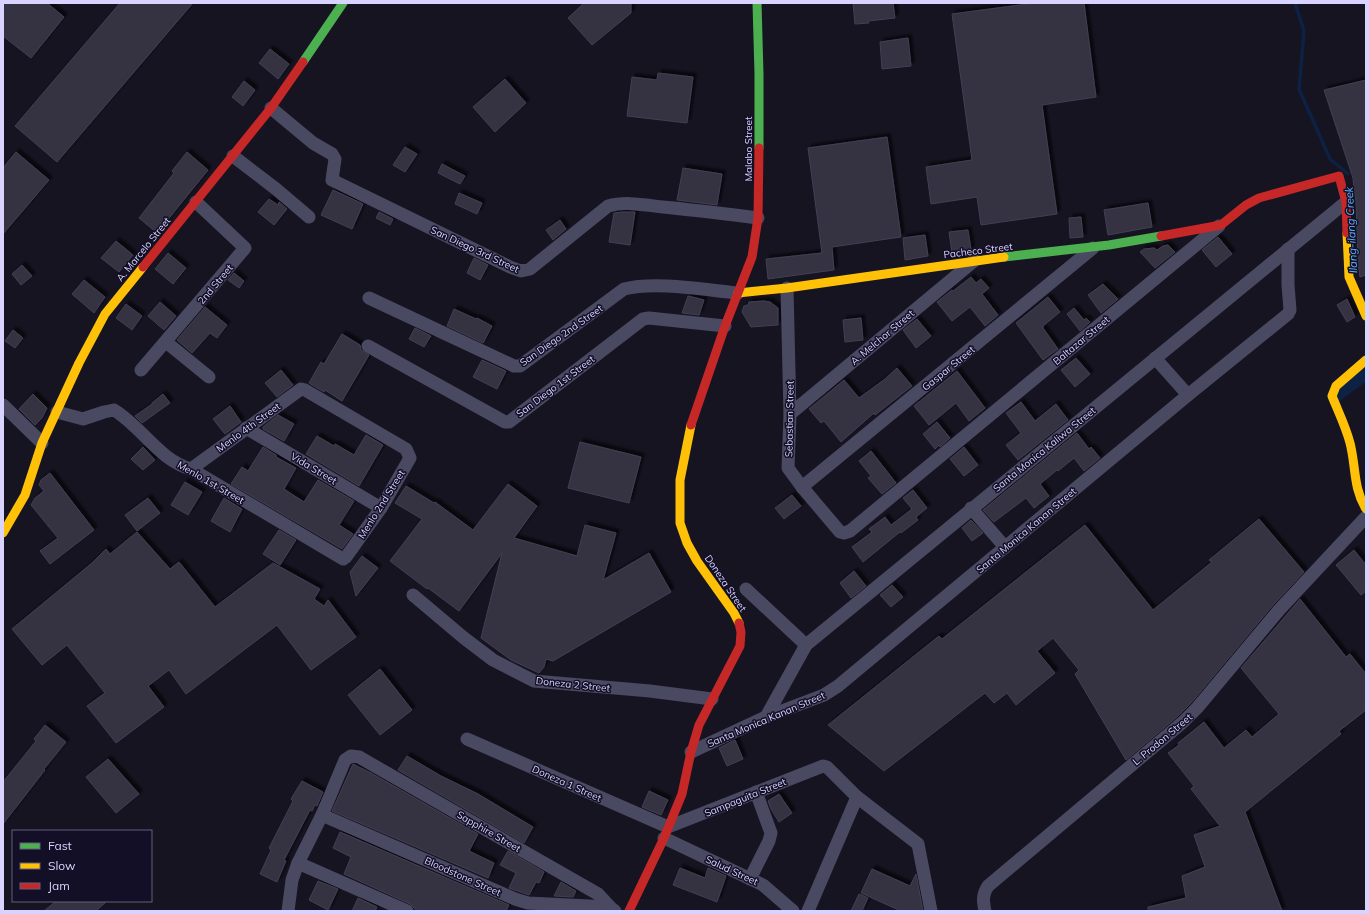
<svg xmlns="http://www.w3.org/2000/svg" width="1369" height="914" viewBox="0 0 1369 914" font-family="Mulish,sans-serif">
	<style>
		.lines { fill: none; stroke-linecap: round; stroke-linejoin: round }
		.stream { stroke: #0d2144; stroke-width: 3.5 }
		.canal { stroke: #0d2144; stroke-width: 12 }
		.building { fill: #343243; stroke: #433f54; filter: url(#shadow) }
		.street { stroke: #4a4962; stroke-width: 13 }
		.fast { stroke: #4caf50; stroke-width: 9 }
		.slow { stroke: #ffc107; stroke-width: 9 }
		.jam { stroke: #c62828; stroke-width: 9 }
		.labels { text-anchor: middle; stroke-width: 3; stroke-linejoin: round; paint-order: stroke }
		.street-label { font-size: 10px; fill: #d9d4ff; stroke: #130f26 }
		.water-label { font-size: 11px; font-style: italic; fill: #62b6ff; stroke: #130f26 }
	</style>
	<defs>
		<filter id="shadow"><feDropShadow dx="3.5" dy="-3.5" stdDeviation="1" flood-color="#0009"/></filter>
	</defs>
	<rect width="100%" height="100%" fill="#161421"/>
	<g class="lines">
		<path class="stream" d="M1295 3 1304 31 1299 89 1330 159 1348 174"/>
		<path class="canal" d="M1334 398 1366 374"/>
	</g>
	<g class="building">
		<path d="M3 3H47L64 17 31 58 3 36Z"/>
		<path d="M120 3H193L57 162 15 126Z"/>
		<path d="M584 3H631V13L592 45 568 18Z"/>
		<path d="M853 3H893L895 18 868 21 869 23 855 24Z"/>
		<path d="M1035 3H1084L1096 97 1042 105 1057 214 981 225 977 197 931 204 926 167 972 160 952 14Z"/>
		<path d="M908 38 911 66 882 69 880 42Z"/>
		<path d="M270 49 289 64 278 79 259 63Z"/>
		<path d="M658 73 693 77 687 123 627 116 632 77 657 80Z"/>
		<path d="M505 79 526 103 495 132 473 107Z"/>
		<path d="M1366 80V275L1360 277 1358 266 1356 202 1354 190 1353 178 1324 90Z"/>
		<path d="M244 81 255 90 243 106 232 97Z"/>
		<path d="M887 137 901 237 832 247 834 270 768 279 766 259 822 253 808 148Z"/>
		<path d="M405 147 417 154 405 172 393 165Z"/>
		<path d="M16 152 49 180 3 234V168Z"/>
		<path d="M187 152 208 170 157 233 139 218 174 173 172 171Z"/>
		<path d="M442 164 465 176 460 184 438 173Z"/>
		<path d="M683 168 722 174 717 205 677 200Z"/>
		<path d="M333 190 363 204 352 229 321 215Z"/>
		<path d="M459 193 482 203 477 214 455 204Z"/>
		<path d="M269 199 278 205 279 202 287 209 274 225 258 212Z"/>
		<path d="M1148 203 1152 227 1108 235 1104 210Z"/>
		<path d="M379 212 393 219 390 225 376 218Z"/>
		<path d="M622 212H635L630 245 609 242 614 213Z"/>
		<path d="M1081 217 1083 237 1070 238 1069 218Z"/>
		<path d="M560 220 566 229 553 240 546 230Z"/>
		<path d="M968 230 971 250 952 253 949 232Z"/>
		<path d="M925 235 928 256 905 260 903 238Z"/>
		<path d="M1218 237 1232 254 1216 267 1202 250Z"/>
		<path d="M116 241 133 255 119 272 101 258Z"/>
		<path d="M1168 245 1175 252 1155 268 1140 252 1144 249 1154 248 1157 250 1163 246Z"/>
		<path d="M168 253 186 268 173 284 155 269Z"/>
		<path d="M474 258 488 265 480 280 467 273Z"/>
		<path d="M22 265 32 276 21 285 12 274Z"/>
		<path d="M234 273 244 281 239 288 228 280Z"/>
		<path d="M971 277 976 283 981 279 989 288 982 294 998 315 985 326 970 307 952 321 937 302 952 290 953 291Z"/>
		<path d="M84 280 105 297 94 313 72 294Z"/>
		<path d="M1103 284 1118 299 1101 313 1088 295Z"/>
		<path d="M688 296 704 300 699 315 682 313Z"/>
		<path d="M1048 297 1060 312 1043 326V328L1058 349 1043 360 1016 323Z"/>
		<path d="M1347 299 1355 317 1347 322 1337 305Z"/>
		<path d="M764 301 770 302 778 308V325L751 327 742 312 744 306 748 305 749 302Z"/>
		<path d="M160 302 176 316 164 330 148 316Z"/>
		<path d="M126 304 142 316 132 330 116 318Z"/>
		<path d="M205 307 227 325 217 338 210 333 192 353 177 340Z"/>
		<path d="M1074 308 1084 320 1086 318 1090 322 1080 331 1067 314Z"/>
		<path d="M454 309 476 319 477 318 492 326 483 343 447 326Z"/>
		<path d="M861 318 863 340 845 342 843 320Z"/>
		<path d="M917 319 931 336 916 348 903 330Z"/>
		<path d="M415 328 431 336 424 347 409 339Z"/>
		<path d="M13 330 23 338 15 348 5 341Z"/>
		<path d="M342 334 360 345 361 350 369 355 342 401 325 390 324 392 309 383 321 362 324 364Z"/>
		<path d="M1076 358 1090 374 1075 387 1061 370Z"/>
		<path d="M482 360 506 371 497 389 473 377Z"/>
		<path d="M897 368 912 386 875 415 874 413 841 442 824 421 821 423 809 409 844 380 859 398 885 379Z"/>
		<path d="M281 370 293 385 277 397 265 383Z"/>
		<path d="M957 371 985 408 969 421 956 403 929 425 914 406Z"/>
		<path d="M33 394 47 408 42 418 35 425 19 409Z"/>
		<path d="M163 394 170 403 142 423 135 416 152 404V403Z"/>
		<path d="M1021 402 1035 421 1056 404 1068 420 1018 460 1006 445 1021 433 1006 413Z"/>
		<path d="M230 406 241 422 225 434 213 419Z"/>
		<path d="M278 415 294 424 284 441 263 429V427Z"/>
		<path d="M937 422 950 438 940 447 939 445 935 449 923 434Z"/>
		<path d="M1077 433 1089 449 1091 447 1100 458 1084 471 1074 458 1058 471 1057 470 1040 484 1049 496 1034 508 1026 498 994 522 983 510Z"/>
		<path d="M366 435 383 445 359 486 306 454 317 436 334 446 335 444 354 455Z"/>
		<path d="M580 442 641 457 629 503 568 488Z"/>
		<path d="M143 447 155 460 143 470 131 459Z"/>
		<path d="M263 447 276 455V457L296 468 284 489 304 502 318 480 354 501 339 525 353 534 342 549 231 484 242 467 248 471Z"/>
		<path d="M964 447 978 465 964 476 950 459Z"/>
		<path d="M871 451 896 483 882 494 868 478 871 476 859 461Z"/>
		<path d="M50 473 94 530 50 564 40 551 58 538 31 505 35 498 44 491 39 485 41 480Z"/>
		<path d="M185 482 202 492 188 515 171 505Z"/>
		<path d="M508 484 537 506 514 538 577 556 585 525 616 533 603 580 649 553 671 592 553 661 546 659 544 667 539 673 511 660 481 638 502 553 459 611 428 588 427 589 390 561 422 519 395 503 406 486 434 503 435 502 473 530Z"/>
		<path d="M913 490 927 508 916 517 918 520 901 533 900 532 863 562 852 547 872 532 869 529 885 517 891 525 912 509 903 498Z"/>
		<path d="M792 495 801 506 784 519 775 508Z"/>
		<path d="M148 498 160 513 137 531 125 515Z"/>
		<path d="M224 498 242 509 230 532 211 521Z"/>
		<path d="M1259 519 1304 572 1273 605 1191 703 1178 716 1126 760 1075 674 1079 670 1053 638 1037 651 1055 673 1016 705 1007 693 994 703 985 693 884 771 828 725 939 636 942 639 1085 525 1153 610 1212 562 1209 560Z"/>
		<path d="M971 520 983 533 972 541 962 528Z"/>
		<path d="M279 530 296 540 280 565 263 554Z"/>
		<path d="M137 532 170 569 179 562 215 607 273 563 320 589 314 599 324 606 328 600 356 637 311 670 277 625 186 694 169 670 148 686 164 707 116 743 87 706 105 693 67 645 42 665 12 629 92 563 106 549 110 554Z"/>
		<path d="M1354 550 1366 565V591L1361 595 1336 565Z"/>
		<path d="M362 556 378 568 356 596 350 572Z"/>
		<path d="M854 571 866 586 851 598 840 583Z"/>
		<path d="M892 585 903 597 891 607 880 595Z"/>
		<path d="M1300 599 1346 657 1350 654 1366 674V710L1339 731 1341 734 1245 812 1282 911H1148V907L1186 898 1182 876 1205 867 1194 835 1220 826 1191 789 1194 786 1168 753 1179 745 1178 743 1204 722 1224 748 1246 730 1252 737 1279 714 1241 668Z"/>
		<path d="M380 669 412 710 380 735 348 695Z"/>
		<path d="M45 725 66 742 44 769 45 770 3 824V782L36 741 34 739Z"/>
		<path d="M735 740 743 759 727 766 719 748Z"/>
		<path d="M407 756 441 776 478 794 533 827 524 843 398 770Z"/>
		<path d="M108 759 139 794 116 813 86 777Z"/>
		<path d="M353 764 371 773 478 834 469 851 494 863 488 878 332 811Z"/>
		<path d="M302 781 323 792 317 806 315 805 312 811 310 810 284 860 286 861 277 882 260 874 271 850 269 848 293 801 291 799Z"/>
		<path d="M649 791 668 800 661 815 642 807Z"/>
		<path d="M779 794 792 813 779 822 771 809 768 801Z"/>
		<path d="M340 832 509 905 506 911H419L415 909 410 904 344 874 351 857 333 848Z"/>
		<path d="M508 851 544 872 539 883 536 882 529 895 509 888 516 873 500 865Z"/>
		<path d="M680 868 705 878 708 868 726 876 717 902 673 885Z"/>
		<path d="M872 869 910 886 916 874 923 911H901L861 893Z"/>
		<path d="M318 881 338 889 328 910 309 900Z"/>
		<path d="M561 882 576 891 573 897 554 896Z"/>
		<path d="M859 894 868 898 862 911H851Z"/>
		<path d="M358 898 377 907 375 911H352Z"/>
		<path d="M56 901H107L96 911H44Z"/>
	</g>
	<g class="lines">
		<g class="street">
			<path d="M271 108 313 143 332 154 335 159 332 180 510 267 521 271 530 269 608 206C626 201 645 205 663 207 695 210 726 214 758 218"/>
			<path d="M233 156 276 189 309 217"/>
			<path d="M787 288 790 414 788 468 802 487 840 532 844 533 850 531 1219 226"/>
			<path d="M369 298 514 366H520L624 289C656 281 705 290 738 293"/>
			<path d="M166 342 209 377"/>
			<path d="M368 346 505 422H509L643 319 649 318 725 326"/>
			<path d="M1155 358 1188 395"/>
			<path d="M141 370 245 248 196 202"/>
			<path d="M3 405 42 443"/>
			<path d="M57 412 83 419 104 412 114 410C142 427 159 460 191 469L343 559 346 557 381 508 410 458 406 449 305 390 301 389 191 469"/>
			<path d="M790 414 975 260"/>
			<path d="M246 428 381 508"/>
			<path d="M802 487 1093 248"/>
			<path d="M971 508 1005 547"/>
			<path d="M746 589 806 645"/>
			<path d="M413 595 464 638 493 660 534 681 650 691 712 699"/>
			<path d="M766 717 806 645 1346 202"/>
			<path d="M467 739 668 827 823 766 827 767 857 797 918 844 931 911"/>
			<path d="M691 752 766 717 824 695 838 686 1188 395 1288 314 1290 310 1288 285V249"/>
			<path d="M322 815 515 899 528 903 610 907"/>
			<path d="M664 838 763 885 793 911"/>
			<path d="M298 863 407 911"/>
			<path d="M750 879 769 841 771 833 756 792"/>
			<path d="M288 911 292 880 298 863 322 815 345 760 351 756 359 757 598 894 610 907 615 911"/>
			<path d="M808 911 857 797"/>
			<path d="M985 911C983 901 982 895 988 886L1183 722 1197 708 1279 610 1366 517"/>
		</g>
		<g class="fast">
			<path d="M757 3 759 74V148"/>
			<path d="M303 62 343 3"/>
			<path d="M1004 257 1109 245 1161 236"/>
		</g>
		<g class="slow">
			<path d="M1347 233 1349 277 1366 316"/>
			<path d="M738 293 787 288 1004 257"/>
			<path d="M1366 360 1336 386 1332 396C1338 411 1346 427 1350 443 1356 466 1353 488 1366 509"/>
			<path d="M691 425 680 480V523L687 543 697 561 734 613 739 623"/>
			<path d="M3 533 25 495 42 443 79 363 105 314 143 267"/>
		</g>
		<g class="jam">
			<path d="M1161 236 1221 225 1246 205 1259 198 1339 176 1346 202 1347 233"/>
			<path d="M143 267 271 108 303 62"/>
			<path d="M691 425 725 326 752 257 758 218 759 148"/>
			<path d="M629 911 664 838 682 794 691 752 699 725 740 646 741 632 739 623"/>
		</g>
	</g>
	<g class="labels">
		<g class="street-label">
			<text transform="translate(748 149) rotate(-90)" y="4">Malabo Street</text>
			<text transform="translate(143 249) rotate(-51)" y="4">A. Marcelo Street</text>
			<text transform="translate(475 249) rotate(25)" y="4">San Diego 3rd Street</text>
			<text transform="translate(978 250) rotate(-7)" y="4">Pacheco Street</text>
			<text transform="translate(215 284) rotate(-50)" y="4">2nd Street</text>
			<text transform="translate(561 335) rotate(-35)" y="4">San Diego 2nd Street</text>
			<text transform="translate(882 337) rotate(-40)" y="4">A. Melchor Street</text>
			<text transform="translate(1081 340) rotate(-40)" y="4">Baltazar Street</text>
			<text transform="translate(948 368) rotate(-39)" y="4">Gaspar Street</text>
			<text transform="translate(555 386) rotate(-37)" y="4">San Diego 1st Street</text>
			<text transform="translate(789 419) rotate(-89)" y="4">Sebastian Street</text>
			<text transform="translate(248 427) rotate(-36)" y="4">Menlo 4th Street</text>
			<text transform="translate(1044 449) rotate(-39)" y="4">Santa Monica Kaliwa Street</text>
			<text transform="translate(314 468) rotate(31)" y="4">Vida Street</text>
			<text transform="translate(211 482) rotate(30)" y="4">Menlo 1st Street</text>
			<text transform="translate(381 504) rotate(-58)" y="4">Menlo 2nd Street</text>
			<text transform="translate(1026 530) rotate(-40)" y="4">Santa Monica Kanan Street</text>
			<text transform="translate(726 583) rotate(56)" y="4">Doneza Street</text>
			<text transform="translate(573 684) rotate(6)" y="4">Doneza 2 Street</text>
			<text transform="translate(766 719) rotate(-23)" y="4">Santa Monica Kanan Street</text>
			<text transform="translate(1162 739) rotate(-40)" y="4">L. Prodon Street</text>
			<text transform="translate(567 783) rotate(24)" y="4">Doneza 1 Street</text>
			<text transform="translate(745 797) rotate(-22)" y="4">Sampaguita Street</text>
			<text transform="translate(489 831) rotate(30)" y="4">Sapphire Street</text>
			<text transform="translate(732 870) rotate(25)" y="4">Salud Street</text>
			<text transform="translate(463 876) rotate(24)" y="4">Bloodstone Street</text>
		</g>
		<g class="water-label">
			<text transform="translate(1351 230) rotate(-93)" y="4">Ilang-ilang Creek</text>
		</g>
	</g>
	<rect width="1369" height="914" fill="none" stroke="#d9d4ff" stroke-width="8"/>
	<rect x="12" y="830" width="140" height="72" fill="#130f26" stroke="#625e7d"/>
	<rect x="20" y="843" width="20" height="6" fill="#4caf50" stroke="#625e7d"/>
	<text x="48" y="850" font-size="12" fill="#d9d4ff">Fast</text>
	<rect x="20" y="863" width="20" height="6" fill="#ffc107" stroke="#625e7d"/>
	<text x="48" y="870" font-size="12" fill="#d9d4ff">Slow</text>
	<rect x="20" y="883" width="20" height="6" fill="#c62828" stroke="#625e7d"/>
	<text x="48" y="890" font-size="12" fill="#d9d4ff">Jam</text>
</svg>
